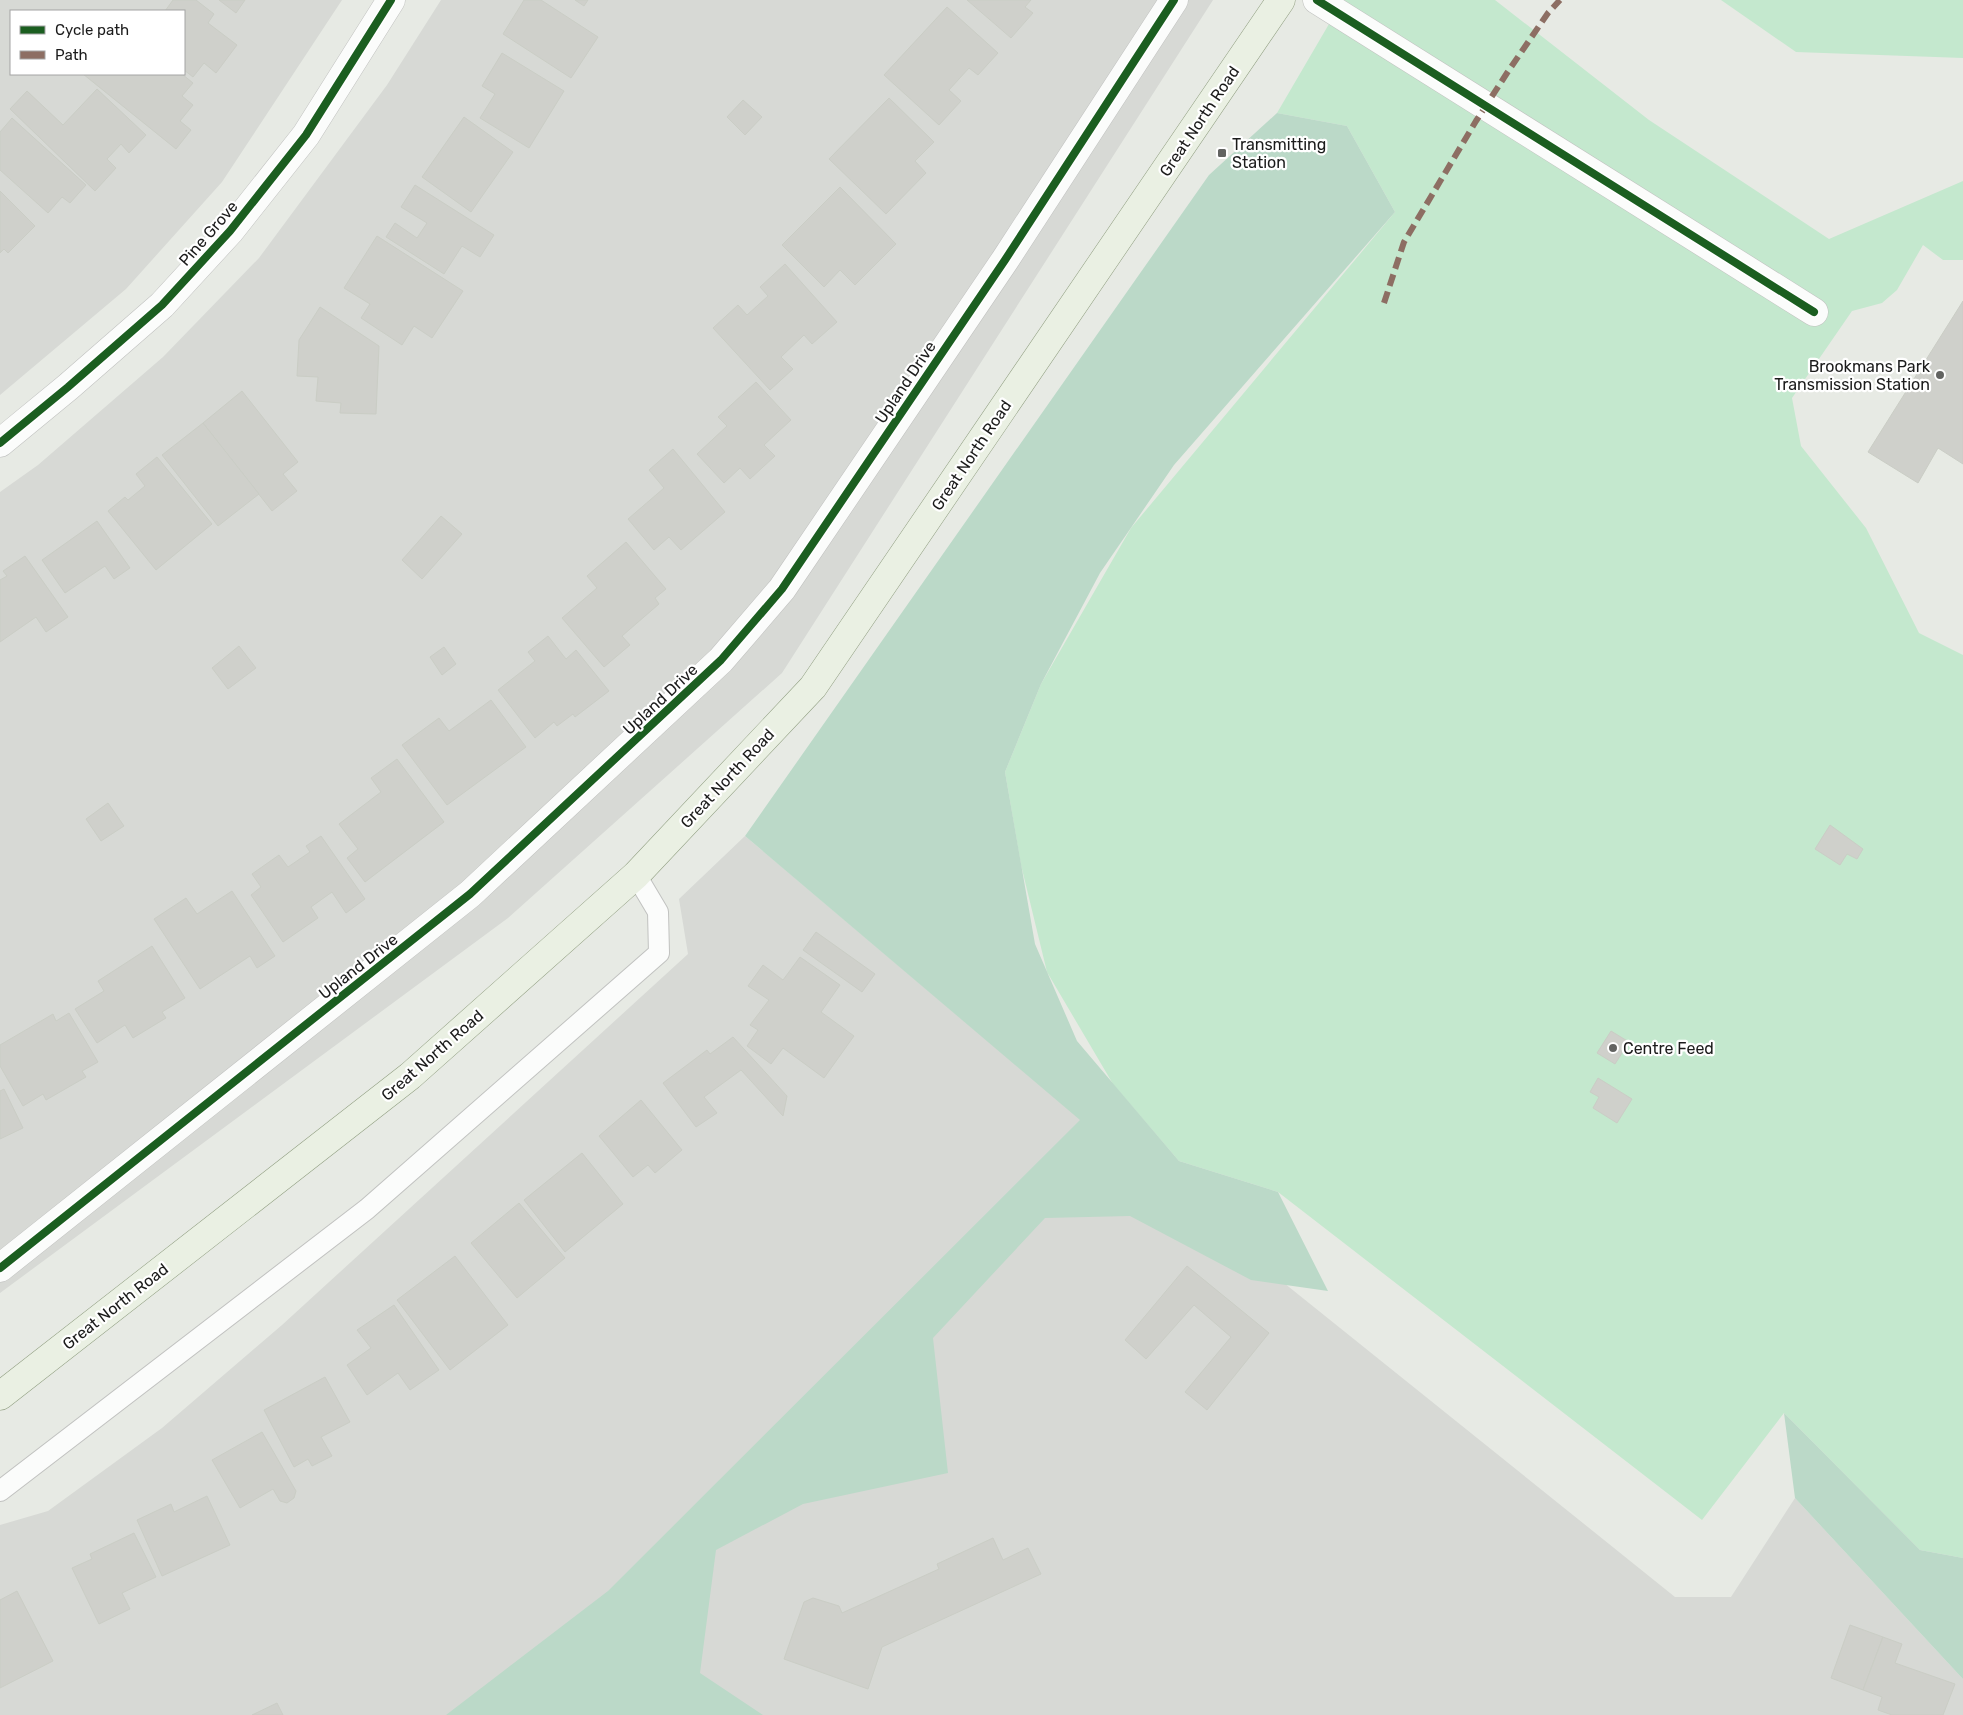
<svg xmlns="http://www.w3.org/2000/svg" width="1963" height="1715" viewBox="0 0 1963 1715" font-family="Rubik,sans-serif">
	<style>
		.residential { fill: #d7d9d5; fill-rule: evenodd }
		.grass { fill: #c4e8ce }
		.forest { fill: #bbd9c8 }
		.building { fill: #cfd0cb; stroke: #cacdc5 }
		.lines { fill: none; stroke-linecap: round; stroke-linejoin: round }
		.service-casing { stroke: #c1c2c0; stroke-width: 22 }
		.minor-casing { stroke: #c1c2c0; stroke-width: 29 }
		.primary-casing { stroke: #919f82; stroke-width: 29 }
		.service { stroke: #fbfcfb; stroke-width: 20 }
		.minor { stroke: #fbfcfb; stroke-width: 28 }
		.primary { stroke: #eaf0e3; stroke-width: 28 }
		.quiet { stroke: #8d6e63; stroke-width: 6; stroke-dasharray: 12 6; stroke-linecap: butt }
		.cycleway-casing { stroke: #fff; stroke-width: 11 }
		.cycleway { stroke: #1b5e20; stroke-width: 8 }
		.poi-dot { fill: #626361; stroke: #fff; stroke-width: 2 }
		.labels { text-anchor: middle; stroke-width: 4.5; stroke-linejoin: round; paint-order: stroke }
		.street-label { font-size: 16px; fill: #1b1b1b; stroke: #fff }
		.poi-label { font-size: 16px; fill: #1b1b1b; stroke: #fff; text-anchor: start }
	</style>
	<rect width="100%" height="100%" fill="#e7eae4"/>
	<g class="residential">
		<path d="M0 0H342L222 182 126 289 0 395ZM11 11H184V74H11Z"/>
		<path d="M441 0H1213L782 673 508 918 0 1293V492L38 465 163 357 259 258 387 85Z"/>
		<path d="M745 836 1080 1119 1675 1597H1731L1795 1498 1963 1679V1715H0V1525L48 1511 162 1428 282 1325 688 954 679 899Z"/>
	</g>
	<g class="grass">
		<path d="M1343 0H1495L1649 120 1829 239 1963 181V260H1943L1923 245 1897 290 1882 303 1852 311 1792 398 1801 446 1866 528 1919 633 1963 655V1558L1920 1550 1784 1413 1702 1520 1278 1192 1179 1161 1113 1084 1047 972 1021 865 1005 772 1041 684 1131 528 1395 212 1347 126 1277 113Z"/>
		<path d="M1721 0H1963V58L1796 52Z"/>
	</g>
	<g class="forest">
		<path d="M1277 113 1347 126 1395 212 1174 465 1100 573 1041 684 1005 772 1035 944 1077 1041 1179 1161 1278 1192 1328 1291 1251 1280 1130 1216 1045 1218 933 1338 948 1473 803 1504 716 1550 700 1673 763 1715H446L608 1591 1080 1120 745 836 1209 175Z"/>
		<path d="M1784 1413 1920 1550 1963 1558V1679L1795 1498Z"/>
	</g>
	<g class="building">
		<path d="M173 0H196L214 14 208 23 237 45 216 73 204 63 193 77 184 70V11H165Z"/>
		<path d="M219 0H245L236 13Z"/>
		<path d="M524 0H541L598 37 571 78 503 34Z"/>
		<path d="M575 0H588L584 6Z"/>
		<path d="M967 0H1031L1025 7 1033 13 1011 38Z"/>
		<path d="M947 7 998 53 978 75 969 68 949 90 961 101 939 125 884 75Z"/>
		<path d="M502 53 564 91 529 148 480 118 495 94 482 86Z"/>
		<path d="M83 74H182L193 83 182 96 193 105 180 121 191 130 176 149Z"/>
		<path d="M97 89 146 135 129 153 121 144 107 159 116 168 95 191 10 109 27 91 63 125Z"/>
		<path d="M889 98 934 142 915 161 926 173 886 214 829 159Z"/>
		<path d="M743 100 762 117 745 135 727 117Z"/>
		<path d="M464 117 513 152 471 212 422 177Z"/>
		<path d="M12 118 86 185 70 203 62 197 48 213 0 170V132Z"/>
		<path d="M415 185 494 235 480 257 462 246 444 274 386 237 395 223 417 238 427 223 401 207Z"/>
		<path d="M840 187 896 244 855 285 840 270 824 287 782 245Z"/>
		<path d="M0 191 35 226 8 253 4 249 0 253Z"/>
		<path d="M377 236 463 291 432 338 414 326 402 345 361 318 370 304 344 288Z"/>
		<path d="M785 264 837 322 812 344 804 335 781 357 793 369 770 390 713 328 738 305 747 315 768 296 760 287Z"/>
		<path d="M1963 301V464L1938 448 1918 483 1868 452Z"/>
		<path d="M320 307 379 346 376 414 340 413 341 403 316 401 318 377 297 376 299 340Z"/>
		<path d="M756 382 791 420 764 445 775 456 750 479 740 468 724 483 697 454 727 426 718 417Z"/>
		<path d="M242 391 298 462 283 474 297 491 272 511 203 423Z"/>
		<path d="M203 423 259 494 218 526 162 455Z"/>
		<path d="M673 449 725 512 681 550 669 537 654 550 628 519 664 488 649 470Z"/>
		<path d="M157 457 212 524 156 570 108 511 125 497 128 500 145 486 136 474Z"/>
		<path d="M441 516 462 534 422 579 402 560Z"/>
		<path d="M97 521 130 568 114 579 105 566 65 593 42 560Z"/>
		<path d="M626 542 666 589 655 598 659 604 622 636 630 645 604 667 562 618 597 588 587 576Z"/>
		<path d="M25 556 68 617 46 632 36 617 0 642V580L7 576 3 571Z"/>
		<path d="M548 636 566 659 576 650 609 691 575 717 573 714 557 726 554 722 535 738 498 690 535 661 528 652Z"/>
		<path d="M239 646 256 668 228 689 212 668Z"/>
		<path d="M444 647 456 664 442 675 430 657Z"/>
		<path d="M491 700 526 747 447 805 402 745 439 718 449 731Z"/>
		<path d="M397 759 444 822 365 882 347 858 358 849 339 824 381 792 371 778Z"/>
		<path d="M108 803 124 826 101 841 86 819Z"/>
		<path d="M1830 825 1863 849 1857 859 1847 854 1840 865 1815 849Z"/>
		<path d="M321 836 365 899 346 913 332 892 311 907 318 918 283 942 251 895 261 887 252 874 279 855 288 867 310 852 306 846Z"/>
		<path d="M232 891 275 956 257 968 250 956 200 989 154 919 186 898 197 914Z"/>
		<path d="M816 932 875 974 862 992 803 950Z"/>
		<path d="M152 946 185 998 162 1012 166 1018 133 1038 125 1025 97 1043 75 1009 104 991 98 981Z"/>
		<path d="M800 957 840 985 821 1012 854 1036 824 1078 783 1048 771 1064 747 1046 758 1030 750 1025 769 1000 748 986 763 965 783 980Z"/>
		<path d="M69 1013 98 1062 82 1071 86 1077 46 1100 43 1094 23 1106 0 1066V1045L53 1014 56 1021Z"/>
		<path d="M1611 1031 1629 1042 1615 1064 1597 1053Z"/>
		<path d="M733 1037 787 1096 783 1116 741 1070 704 1097 717 1113 696 1127 663 1083 707 1050 710 1054Z"/>
		<path d="M1598 1078 1632 1099 1617 1123 1593 1108 1599 1097 1590 1092Z"/>
		<path d="M4 1089 23 1128 0 1139V1091Z"/>
		<path d="M641 1100 682 1150 655 1173 648 1165 633 1177 599 1136Z"/>
		<path d="M582 1153 623 1204 565 1252 524 1200Z"/>
		<path d="M519 1203 565 1258 517 1298 471 1243Z"/>
		<path d="M455 1256 508 1325 450 1370 397 1300Z"/>
		<path d="M1187 1266 1269 1333 1207 1410 1185 1392 1231 1337 1194 1305 1146 1359 1125 1340Z"/>
		<path d="M394 1305 439 1370 410 1390 398 1373 367 1395 347 1365 371 1348 357 1330Z"/>
		<path d="M325 1377 350 1422 321 1437 332 1456 312 1466 308 1459 294 1467 264 1410Z"/>
		<path d="M262 1432 296 1491 294 1498 287 1503 280 1501 273 1489 240 1508 212 1460Z"/>
		<path d="M207 1496 230 1545 162 1576 137 1520 171 1504 174 1512Z"/>
		<path d="M134 1533 156 1577 122 1593 130 1609 99 1624 72 1568 92 1559 90 1554Z"/>
		<path d="M993 1538 1003 1560 1028 1548 1041 1574 882 1647 868 1689 784 1659 804 1602 813 1598 839 1606 842 1613 939 1569 937 1564Z"/>
		<path d="M17 1591 53 1661 0 1688V1600Z"/>
		<path d="M1850 1625 1883 1637 1863 1690 1831 1678Z"/>
		<path d="M1883 1637 1902 1644 1895 1663 1955 1684 1943 1715H1892L1878 1710 1882 1697 1863 1690Z"/>
		<path d="M277 1703 283 1715H252Z"/>
	</g>
	<g class="lines">
		<defs>
			<path id="service" d="M0 1491 367 1209 659 953 658 912 636 875"/>
			<g id="minor">
				<path d="M1317 0 1814 312"/>
				<path d="M0 443 68 387 162 305 230 231 306 135 391 0"/>
				<path d="M0 1268 470 894 721 660 782 589 1005 260 1174 0"/>
			</g>
			<path id="primary" d="M0 1396 410 1076 636 875 813 687 1281 0"/>
		</defs>
		<use href="#service" class="service-casing"/>
		<use href="#minor" class="minor-casing"/>
		<use href="#primary" class="primary-casing"/>
		<use href="#service" class="service"/>
		<use href="#minor" class="minor"/>
		<use href="#primary" class="primary"/>
		<path class="quiet" d="M1384 303 1404 242 1476 121 1507 73 1548 13 1560 0"/>
		<defs>
			<g id="cycleway">
				<path d="M1317 0 1814 312"/>
				<path d="M0 443 68 387 162 305 230 231 306 135 391 0"/>
				<path d="M0 1268 470 894 721 660 782 589 1005 260 1174 0"/>
			</g>
		</defs>
		<use href="#cycleway" class="cycleway-casing"/>
		<use href="#cycleway" class="cycleway"/>
	</g>
	<g class="poi-dot">
		<rect x="1217" y="148" width="10" height="10" rx="2.5"/>
		<circle cx="1940" cy="375" r="5"/>
		<circle cx="1613" cy="1048" r="5"/>
	</g>
	<g class="labels">
		<g class="street-label">
			<text transform="translate(1199 121) rotate(-56)" y="6">Great North Road</text>
			<text transform="translate(208 233) rotate(-49)" y="6">Pine Grove</text>
			<text transform="translate(905 382) rotate(-56)" y="6">Upland Drive</text>
			<text transform="translate(971 455) rotate(-56)" y="6">Great North Road</text>
			<text transform="translate(660 699) rotate(-43)" y="6">Upland Drive</text>
			<text transform="translate(727 778) rotate(-47)" y="6">Great North Road</text>
			<text transform="translate(358 966) rotate(-38)" y="6">Upland Drive</text>
			<text transform="translate(432 1055) rotate(-41)" y="6">Great North Road</text>
			<text transform="translate(115 1306) rotate(-38)" y="6">Great North Road</text>
		</g>
		<g class="poi-label">
			<text x="1232" y="150">Transmitting<tspan x="1232" dy="18">Station</tspan></text>
			<text x="1930" y="372" text-anchor="end">Brookmans Park<tspan x="1930" dy="18">Transmission Station</tspan></text>
			<text x="1623" y="1054">Centre Feed</text>
		</g>
	</g>
	<rect x="10" y="10" width="175" height="65" fill="#ffffff" stroke="#a4a4a4"/>
	<rect x="20" y="26" width="25" height="8" fill="#1b5e20" stroke="#a4a4a4"/>
	<text x="55" y="35" font-size="15" fill="#1b1b1b">Cycle path</text>
	<rect x="20" y="51" width="25" height="8" fill="#8d6e63" stroke="#a4a4a4"/>
	<text x="55" y="60" font-size="15" fill="#1b1b1b">Path</text>
</svg>
